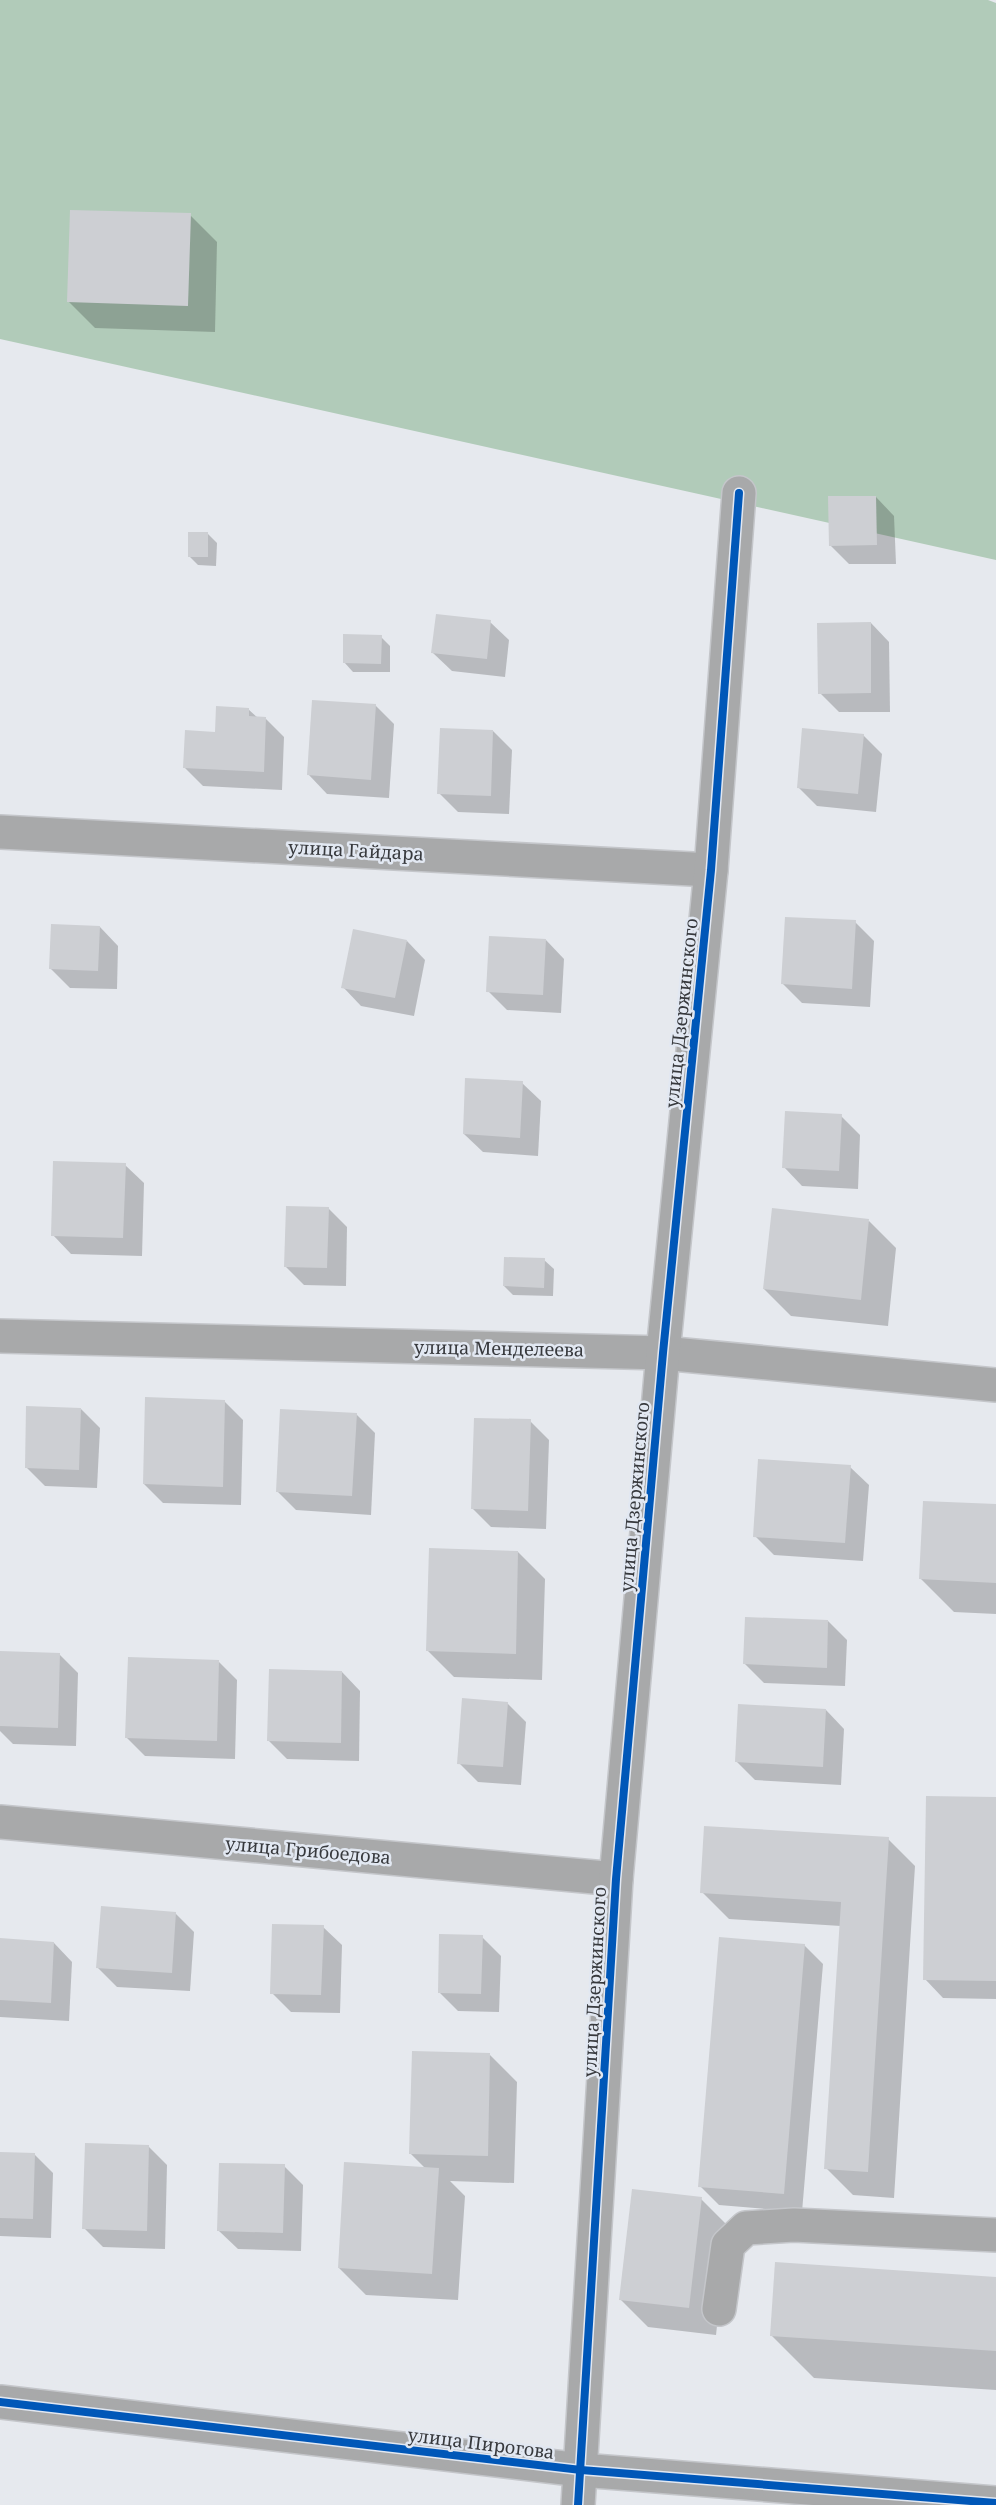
<svg xmlns="http://www.w3.org/2000/svg" width="996" height="2505" viewBox="0 0 996 2505" font-family="'Noto Serif',serif">
	<style>
		.forest { fill: #b1cbb9 }
		.shadow { fill: #0003 }
		.building { fill: #cdcfd3 }
		.lines { fill: none; stroke-linecap: round; stroke-linejoin: round }
		.minor-casing { stroke: #c4c6ca; stroke-width: 36 }
		.minor { stroke: #a8a9aa; stroke-width: 33 }
		.cycleway-casing { stroke: #e2e8f2; stroke-width: 11 }
		.cycleway { stroke: #0057b8; stroke-width: 8 }
		.labels { text-anchor: middle; stroke-width: 5; stroke-linejoin: round; paint-order: stroke }
		.street-label { font-size: 18px; fill: #37393d; stroke: #e2e8f2 }
	</style>
	<rect width="100%" height="100%" fill="#e6e9ee"/>
	<path class="forest" d="M0 0H988L996 3V560L0 339Z"/>
	<g class="shadow">
		<path d="M190 215 217 242 215 332 95 328 68 301Z"/>
		<path d="M876 497 894 516 896 564H849L830 545Z"/>
		<path d="M208 534 217 543 216 566 198 565 189 556Z"/>
		<path d="M490 622 509 640 505 677 452 671 433 653Z"/>
		<path d="M871 623 889 642 890 712H839L820 693Z"/>
		<path d="M381 637 390 646V672H353L344 662Z"/>
		<path d="M375 705 394 724 389 798 327 794 309 775Z"/>
		<path d="M248 709 258 718 266 719 284 737 282 790 203 786 184 767 216 733Z"/>
		<path d="M493 731 512 750 509 814 458 812 439 793Z"/>
		<path d="M863 735 882 754 876 812 817 806 798 787Z"/>
		<path d="M855 922 874 941 870 1007 802 1003 783 984Z"/>
		<path d="M100 927 118 946 117 989 70 988 51 969Z"/>
		<path d="M546 940 564 959 561 1013 507 1010 488 991Z"/>
		<path d="M407 941 425 960 414 1016 361 1006 343 987Z"/>
		<path d="M522 1083 541 1101 538 1156 483 1152 464 1134Z"/>
		<path d="M841 1116 860 1135 858 1189 802 1186 784 1167Z"/>
		<path d="M125 1165 144 1183 142 1256 71 1254 53 1235Z"/>
		<path d="M328 1208 347 1227 346 1286 304 1285 285 1266Z"/>
		<path d="M869 1221 896 1248 888 1326 791 1316 764 1289Z"/>
		<path d="M544 1260 554 1269 553 1296 513 1295 504 1286Z"/>
		<path d="M224 1401 243 1420 241 1505 163 1503 144 1484Z"/>
		<path d="M81 1409 100 1428 97 1488 45 1486 26 1467Z"/>
		<path d="M356 1414 375 1433 371 1515 296 1510 277 1491Z"/>
		<path d="M530 1421 549 1440 546 1529 491 1527 472 1508Z"/>
		<path d="M850 1467 869 1485 863 1561 774 1555 755 1536Z"/>
		<path d="M996 1506V1614L954 1612 921 1579Z"/>
		<path d="M518 1552 545 1579 542 1680 454 1677 427 1650Z"/>
		<path d="M828 1621 847 1640 845 1686 764 1683 745 1664Z"/>
		<path d="M0 1653 59 1654 78 1673 76 1746 13 1744 0 1731Z"/>
		<path d="M219 1662 237 1680 235 1759 145 1756 126 1737Z"/>
		<path d="M342 1672 360 1691 359 1761 287 1759 268 1740Z"/>
		<path d="M507 1703 526 1722 521 1785 478 1782 459 1763Z"/>
		<path d="M826 1710 844 1729 841 1785 755 1780 736 1761Z"/>
		<path d="M996 1799V1999L943 1998 925 1979Z"/>
		<path d="M888 1839 915 1866 894 2198 853 2195 826 2168 841 1926 729 1919 702 1892Z"/>
		<path d="M175 1913 194 1932 190 1991 117 1987 98 1968Z"/>
		<path d="M323 1927 342 1945 340 2013 291 2012 272 1993Z"/>
		<path d="M482 1937 501 1956 499 2012 458 2011 439 1992Z"/>
		<path d="M0 1940 54 1943 72 1962 69 2021 0 2017Z"/>
		<path d="M804 1945 823 1964 802 2212 719 2205 700 2186Z"/>
		<path d="M490 2055 517 2082 514 2183 450 2181 465 2196 458 2300 366 2295 339 2268 425 2168 410 2153Z"/>
		<path d="M148 2146 167 2165 165 2249 103 2247 84 2228Z"/>
		<path d="M0 2153 34 2154 53 2173 51 2238 0 2236Z"/>
		<path d="M284 2166 303 2185 301 2251 238 2249 219 2231Z"/>
		<path d="M701 2199 728 2226 716 2335 648 2327 621 2300Z"/>
		<path d="M996 2278V2390L814 2378 772 2336Z"/>
	</g>
	<g class="building">
		<path d="M70 210 191 213 188 306 67 302Z"/>
		<path d="M828 496H876L877 545 829 546Z"/>
		<rect x="188" y="532" width="20" height="25"/>
		<path d="M436 614 491 620 487 659 431 653Z"/>
		<path d="M871 622V693L818 694 817 623Z"/>
		<path d="M343 634 382 635 381 664 343 663Z"/>
		<path d="M312 700 376 704 371 780 307 775Z"/>
		<path d="M216 706 249 708V716L266 717 264 772 183 768 185 730 215 732Z"/>
		<path d="M440 728 493 730 491 796 437 794Z"/>
		<path d="M802 728 864 734 858 794 797 788Z"/>
		<path d="M785 917 856 920 852 989 781 984Z"/>
		<path d="M51 924 100 926 98 971 49 969Z"/>
		<path d="M353 929 407 940 395 998 341 988Z"/>
		<path d="M489 936 546 939 543 995 486 992Z"/>
		<path d="M465 1078 523 1081 520 1138 463 1134Z"/>
		<path d="M785 1111 842 1114 839 1171 782 1168Z"/>
		<path d="M53 1161 126 1163 123 1238 51 1236Z"/>
		<path d="M286 1206 329 1207 327 1268 284 1267Z"/>
		<path d="M772 1208 869 1219 861 1300 763 1289Z"/>
		<path d="M504 1257 545 1258 544 1288 503 1286Z"/>
		<path d="M145 1397 225 1400 223 1487 143 1484Z"/>
		<path d="M26 1406 81 1408 79 1470 25 1468Z"/>
		<path d="M280 1409 357 1413 352 1496 276 1492Z"/>
		<path d="M474 1418 531 1419 528 1511 471 1509Z"/>
		<path d="M758 1459 851 1465 845 1543 753 1537Z"/>
		<path d="M923 1501 996 1504V1583L919 1579Z"/>
		<path d="M429 1548 518 1551 516 1654 426 1651Z"/>
		<path d="M745 1617 828 1620 827 1668 743 1664Z"/>
		<path d="M0 1651 60 1653 58 1728 0 1726Z"/>
		<path d="M128 1657 219 1660 217 1741 125 1738Z"/>
		<path d="M269 1669 342 1671 341 1743 267 1741Z"/>
		<path d="M462 1698 508 1702 503 1767 457 1764Z"/>
		<path d="M738 1704 826 1709 823 1767 735 1762Z"/>
		<path d="M926 1796 996 1797V1981L923 1980Z"/>
		<path d="M704 1826 889 1837 868 2172 824 2169 841 1902 700 1893Z"/>
		<path d="M101 1906 176 1912 172 1973 96 1968Z"/>
		<path d="M272 1924 324 1925 321 1995 270 1994Z"/>
		<path d="M439 1934 483 1935 481 1994 438 1993Z"/>
		<path d="M719 1937 805 1944 784 2194 698 2187Z"/>
		<path d="M0 1938 54 1942 51 2003 0 2000Z"/>
		<path d="M412 2051 490 2053 488 2156 409 2154Z"/>
		<path d="M85 2143 149 2145 147 2231 82 2229Z"/>
		<path d="M0 2152 35 2153 33 2219 0 2218Z"/>
		<path d="M344 2162 439 2168 432 2274 338 2268Z"/>
		<path d="M219 2163 285 2164 283 2233 217 2231Z"/>
		<path d="M632 2189 702 2197 689 2308 619 2300Z"/>
		<path d="M775 2262 996 2277V2351L770 2336Z"/>
	</g>
	<g class="lines">
		<defs>
			<g id="minor">
				<path d="M0 832 711 870"/>
				<path d="M0 1336 663 1353 996 1385"/>
				<path d="M0 1822 616 1879"/>
				<path d="M719 2309 728 2245 746 2228 794 2225 996 2235"/>
				<path d="M0 2402 581 2470 996 2503"/>
				<path d="M578 2505 616 1879 663 1353 711 870 739 493"/>
			</g>
		</defs>
		<use href="#minor" class="minor-casing"/>
		<use href="#minor" class="minor"/>
		<defs>
			<g id="cycleway">
				<path d="M0 2402 581 2470 996 2503"/>
				<path d="M578 2505 616 1879 663 1353 711 870 739 493"/>
			</g>
		</defs>
		<use href="#cycleway" class="cycleway-casing"/>
		<use href="#cycleway" class="cycleway"/>
	</g>
	<g class="labels">
		<g class="street-label">
			<text transform="translate(356 851) rotate(3)" y="6">улица Гайдара</text>
			<text transform="translate(682 1013) rotate(-84)" y="6">улица Дзержинского</text>
			<text transform="translate(499 1349) rotate(1)" y="6">улица Менделеева</text>
			<text transform="translate(635 1497) rotate(-85)" y="6">улица Дзержинского</text>
			<text transform="translate(308 1851) rotate(5)" y="6">улица Грибоедова</text>
			<text transform="translate(595 1982) rotate(-87)" y="6">улица Дзержинского</text>
			<text transform="translate(481 2444) rotate(7)" y="6">улица Пирогова</text>
		</g>
	</g>
</svg>
